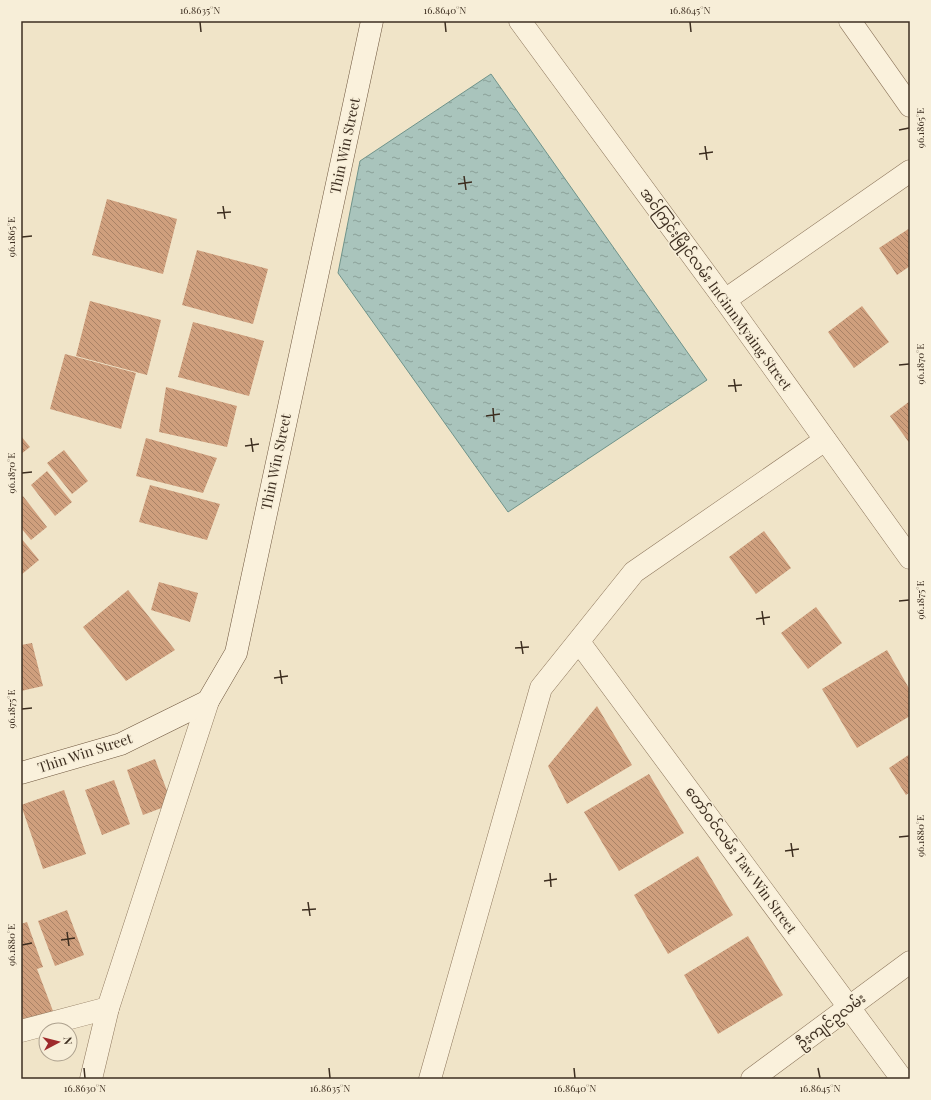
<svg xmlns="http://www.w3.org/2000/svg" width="931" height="1100" viewBox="0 0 931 1100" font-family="'Playfair Display','Noto Sans Myanmar',serif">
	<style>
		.water { fill: url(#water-ripples); stroke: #6f938a }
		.building { fill: url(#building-back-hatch) }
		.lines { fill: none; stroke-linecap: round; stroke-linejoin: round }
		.minor-casing { stroke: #8d765c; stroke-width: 23 }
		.secondary-casing { stroke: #6f573f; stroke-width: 23 }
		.minor { stroke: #faf1dc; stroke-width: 22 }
		.secondary { stroke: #faf1dc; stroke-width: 22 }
		.ticks { fill: none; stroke: #3d2e20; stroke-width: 1.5 }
		.labels { text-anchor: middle; stroke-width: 3; stroke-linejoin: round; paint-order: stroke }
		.street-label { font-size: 14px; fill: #3d2e20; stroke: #f7eed8 }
		.neatline { fill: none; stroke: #3d2e20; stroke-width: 1.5 }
		.ticks-label { font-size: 10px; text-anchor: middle; fill: #3d2e20 }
	</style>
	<defs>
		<pattern id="water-ripples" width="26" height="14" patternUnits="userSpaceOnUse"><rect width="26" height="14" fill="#a9c4bc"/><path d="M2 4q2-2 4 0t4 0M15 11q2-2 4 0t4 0" fill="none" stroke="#8ba098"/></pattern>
		<pattern id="building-back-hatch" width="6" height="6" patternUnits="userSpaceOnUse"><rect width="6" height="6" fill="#cf9f7d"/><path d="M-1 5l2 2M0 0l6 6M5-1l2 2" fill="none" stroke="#a98266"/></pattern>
	</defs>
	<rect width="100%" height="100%" fill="#f0e4c8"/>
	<path class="water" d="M491 74 707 380 508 512 338 273 360 161Z"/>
	<g class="building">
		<path d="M107 199 177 219 163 274 92 255Z"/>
		<path d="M910 228V266L897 275 879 248Z"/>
		<path d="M197 250 268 269 253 324 182 305Z"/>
		<path d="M90 301 161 320 147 375 76 356Z"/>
		<path d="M862 306 889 342 854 368 828 332Z"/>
		<path d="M193 322 264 341 249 396 178 377Z"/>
		<path d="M65 354 136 373 121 429 50 409Z"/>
		<path d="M166 387 237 406 227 447 159 432Z"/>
		<path d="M910 401V444L890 416Z"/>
		<path d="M21 436 30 447 21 454Z"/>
		<path d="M146 438 217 458 203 493 136 476Z"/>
		<path d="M64 450 88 481 72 494 47 463Z"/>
		<path d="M47 471 72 502 55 516 31 485Z"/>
		<path d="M150 485 220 504 207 540 139 522Z"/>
		<path d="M23 496 47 527 31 540 21 528V498Z"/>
		<path d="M764 531 791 568 756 594 729 557Z"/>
		<path d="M21 538 39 560 21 575Z"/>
		<path d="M159 582 198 593 190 622 151 610Z"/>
		<path d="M128 590 175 650 126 681 83 627Z"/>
		<path d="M816 607 842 643 808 669 781 633Z"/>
		<path d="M32 643 43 686 21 691V645Z"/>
		<path d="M887 650 910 690V716L857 748 822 689Z"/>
		<path d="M597 706 632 765 567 804 548 766Z"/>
		<path d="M910 754V792L906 795 889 768Z"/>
		<path d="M155 759 172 804 143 815 127 770Z"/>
		<path d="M649 774 684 833 619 871 584 812Z"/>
		<path d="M114 780 130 824 102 835 85 790Z"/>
		<path d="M64 790 86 854 43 869 21 805Z"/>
		<path d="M698 856 733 915 668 954 634 895Z"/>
		<path d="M67 910 84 955 55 966 38 921Z"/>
		<path d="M27 922 43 967 37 969 53 1011 24 1022 21 1013V924Z"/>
		<path d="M748 936 783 995 718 1034 684 975Z"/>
	</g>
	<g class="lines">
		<defs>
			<g id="minor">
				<path d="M520 21 725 300 910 558"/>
				<path d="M850 21 910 106"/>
				<path d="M725 300 910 171"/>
				<path d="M579 642 902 1079"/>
				<path d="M21 1031 108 1008"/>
				<path d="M91 1079 108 1008 208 701"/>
				<path d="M430 1079 541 688 634 572 825 440"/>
				<path d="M752 1079 910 962"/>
			</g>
			<path id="secondary" d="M21 773 121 744 208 701 236 653 372 21"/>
		</defs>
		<use href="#minor" class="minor-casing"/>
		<use href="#secondary" class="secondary-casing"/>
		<use href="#minor" class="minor"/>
		<use href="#secondary" class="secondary"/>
	</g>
	<path class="ticks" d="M200 22 201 32M445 22 446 32M690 22 691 32M899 130 909 128M705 146 707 160M699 154 713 152M464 176 466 190M458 184 472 182M223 206 225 219M217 213 231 212M22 237 32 236M899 365 909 364M734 379 736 392M728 386 742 385M493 408 494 422M486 416 500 414M251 438 253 452M245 446 259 444M22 473 32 472M899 601 909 600M762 611 764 625M756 619 770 617M521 641 523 654M515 648 529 647M280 670 282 684M274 678 288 676M22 709 32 708M899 837 909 836M791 843 793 857M785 851 799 849M550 873 551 887M544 881 557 879M308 902 310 916M302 910 316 909M67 932 69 946M61 940 75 938M22 945 32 943M84 1068 85 1078M329 1068 330 1078M574 1068 575 1078M818 1068 820 1078"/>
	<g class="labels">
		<g class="street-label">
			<text transform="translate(345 146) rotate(-78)" y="5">Thin Win Street</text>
			<text transform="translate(716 289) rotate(54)" y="5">အင်ကြင်းမြိုင်လမ်း InGinnMyaing Street</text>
			<text transform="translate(276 462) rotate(-78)" y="5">Thin Win Street</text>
			<text transform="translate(85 753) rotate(-18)" y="5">Thin Win Street</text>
			<text transform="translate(741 860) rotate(54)" y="5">တော်ဝင်လမ်း Taw Win Street</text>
			<text transform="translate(831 1021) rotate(-37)" y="5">ဦးကျင်ဥလမ်း</text>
		</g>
	</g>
	<rect width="931" height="1100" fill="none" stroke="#f7eed8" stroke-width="44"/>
	<g transform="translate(58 1042) rotate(83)"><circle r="19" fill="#f7eed8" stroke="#ada18e"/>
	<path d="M0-3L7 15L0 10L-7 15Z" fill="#9e2a2b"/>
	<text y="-6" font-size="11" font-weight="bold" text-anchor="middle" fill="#3d2e20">N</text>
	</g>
	<rect x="22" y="22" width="887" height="1056" class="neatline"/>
	<g class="ticks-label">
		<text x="200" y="14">16.8635°N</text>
		<text x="445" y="14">16.8640°N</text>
		<text x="690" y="14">16.8645°N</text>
		<text transform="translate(920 128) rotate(-90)" y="4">96.1865°E</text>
		<text transform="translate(11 237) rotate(-90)" y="4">96.1865°E</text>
		<text transform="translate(920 364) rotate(-90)" y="4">96.1870°E</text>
		<text transform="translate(11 473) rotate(-90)" y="4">96.1870°E</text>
		<text transform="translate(920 600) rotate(-90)" y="4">96.1875°E</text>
		<text transform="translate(11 709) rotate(-90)" y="4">96.1875°E</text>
		<text transform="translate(920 836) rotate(-90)" y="4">96.1880°E</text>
		<text transform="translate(11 945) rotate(-90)" y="4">96.1880°E</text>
		<text x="85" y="1092">16.8630°N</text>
		<text x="330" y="1092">16.8635°N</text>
		<text x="575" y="1092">16.8640°N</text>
		<text x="820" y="1092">16.8645°N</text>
	</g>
</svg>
